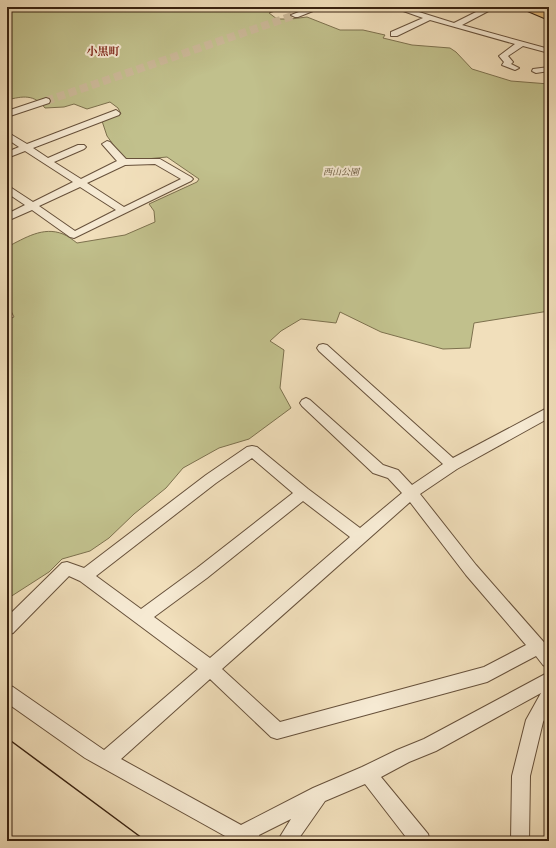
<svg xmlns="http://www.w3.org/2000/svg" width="556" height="848" viewBox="0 0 556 848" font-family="'IM FELL French Canon','Noto Serif JP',serif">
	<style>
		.green { fill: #c1c08c; stroke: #7d714e }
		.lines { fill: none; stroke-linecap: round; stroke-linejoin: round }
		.minor-tunnel { stroke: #ccb999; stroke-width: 8; stroke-dasharray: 8 4; stroke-linecap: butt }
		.minor-casing { stroke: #67513b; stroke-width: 2 }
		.highway-casing { stroke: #392210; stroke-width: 2 }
		.minor { fill: #f6ead3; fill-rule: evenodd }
		.highway { fill: #e8c07e; fill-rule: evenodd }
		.tram { stroke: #392210; stroke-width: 1.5 }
		.labels { text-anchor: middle; stroke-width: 4; stroke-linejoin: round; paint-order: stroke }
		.far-park-label { font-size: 9px; font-style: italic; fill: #5b4a2f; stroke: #f6ead3 }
		.far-quarter-label { font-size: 11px; font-weight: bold; fill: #7a1f14; stroke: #f6ead3 }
	</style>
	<rect width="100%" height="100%" fill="#f1dfbb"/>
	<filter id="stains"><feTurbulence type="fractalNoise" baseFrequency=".005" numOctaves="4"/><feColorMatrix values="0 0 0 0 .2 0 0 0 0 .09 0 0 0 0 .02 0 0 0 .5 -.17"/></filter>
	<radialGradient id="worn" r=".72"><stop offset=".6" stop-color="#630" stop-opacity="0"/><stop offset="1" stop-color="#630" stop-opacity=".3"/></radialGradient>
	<path class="green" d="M7 7H288L269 13 277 19H291L307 17 340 30H363L385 35 383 38 412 45 450 48 456 52 472 69 511 81 549 84V311L474 323 470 348 443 349 381 332 340 312 336 323 301 319 281 331 270 341 284 350 280 388 291 408 249 439 219 448 183 468 166 488 134 514 109 538 90 551 62 559 49 572 7 599V320L14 317 7 303V247C25 238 43 226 63 234 68 236 73 240 77 243L125 235 155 222 154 211 149 204 197 182 199 179 167 157 125 161 107 136 102 121 121 114 118 108 110 102 87 109 74 104 64 107 45 108C34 94 23 96 7 100Z"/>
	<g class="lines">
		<path class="minor-tunnel" d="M46 101 295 15"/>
		<defs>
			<g id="minor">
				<path d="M312 7H323L298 17H295L291 15Z"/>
				<path d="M392 7H403L454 23 486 7H496L462 25 549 49V53L523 46 508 56 513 62 511 64 519 68 515 70 502 65 504 62 499 56 515 44 430 20 397 36H391V32L423 18Z"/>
				<path d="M549 67V71L536 73 532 71 533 69Z"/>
				<path d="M46 98 49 99 50 101 49 103 7 117V111Z"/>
				<path d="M116 110 120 113 119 115 33 148 48 158 78 145H84L86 147 84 149 54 162 81 179 117 161 102 144 107 141 110 142 126 159H160L191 177 193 179 191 181 74 238 70 237 32 210 7 221V214L25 205 7 193V185L33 202 73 182 25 151 7 158V152L19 147 7 139V132L27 144ZM155 164 181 179 124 207 87 183 125 165ZM80 187 116 210 75 231 39 206Z"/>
				<path d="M323 344 327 345 453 458 549 407V418L457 469 420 494 476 565 549 648V668L543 665 536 656 487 682 277 739 271 737 210 679 121 759 241 825 313 788 362 767 397 750 424 739 549 672V711L543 722 530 776 529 841H511L512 776 526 720 541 693 436 751 409 762 381 777 428 834 430 841H409L365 784 325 801 297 841 278 840 291 819 259 835 261 841H234L85 758 7 703V685L13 687 104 750 198 669 80 581 69 576 13 633 7 635V617L62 563 67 562 84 568 206 475 247 447 252 446 257 447 308 489 360 528 402 493 388 478 373 473 302 406 300 403 302 400 306 398 310 400 383 465 398 470 412 485 443 464 319 351 317 348 319 345ZM252 458 293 493 197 568 141 609 96 576 216 483ZM303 501 350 537 210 658 154 617 207 578ZM410 502 466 575 526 645 484 667 280 722 222 669Z"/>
			</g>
			<path id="highway" d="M522 7H536L549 13V20L523 9Z"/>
		</defs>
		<use href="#minor" class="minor-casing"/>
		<use href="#highway" class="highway-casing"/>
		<use href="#minor" class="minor"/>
		<use href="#highway" class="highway"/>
		<path class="tram" d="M7 738 146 841"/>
	</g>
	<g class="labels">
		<g class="far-park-label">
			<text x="341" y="175">西山公園</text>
		</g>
		<g class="far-quarter-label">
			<text x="103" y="55">小黒町</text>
		</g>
	</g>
	<rect width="556" height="848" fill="none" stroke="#f1dfbb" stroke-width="24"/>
	<rect x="8" y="8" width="540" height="832" fill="none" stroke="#392210" stroke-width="2"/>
	<rect x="12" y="12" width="532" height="824" fill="none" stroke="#392210"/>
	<rect width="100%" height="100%" filter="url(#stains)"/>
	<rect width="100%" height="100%" fill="url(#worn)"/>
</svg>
